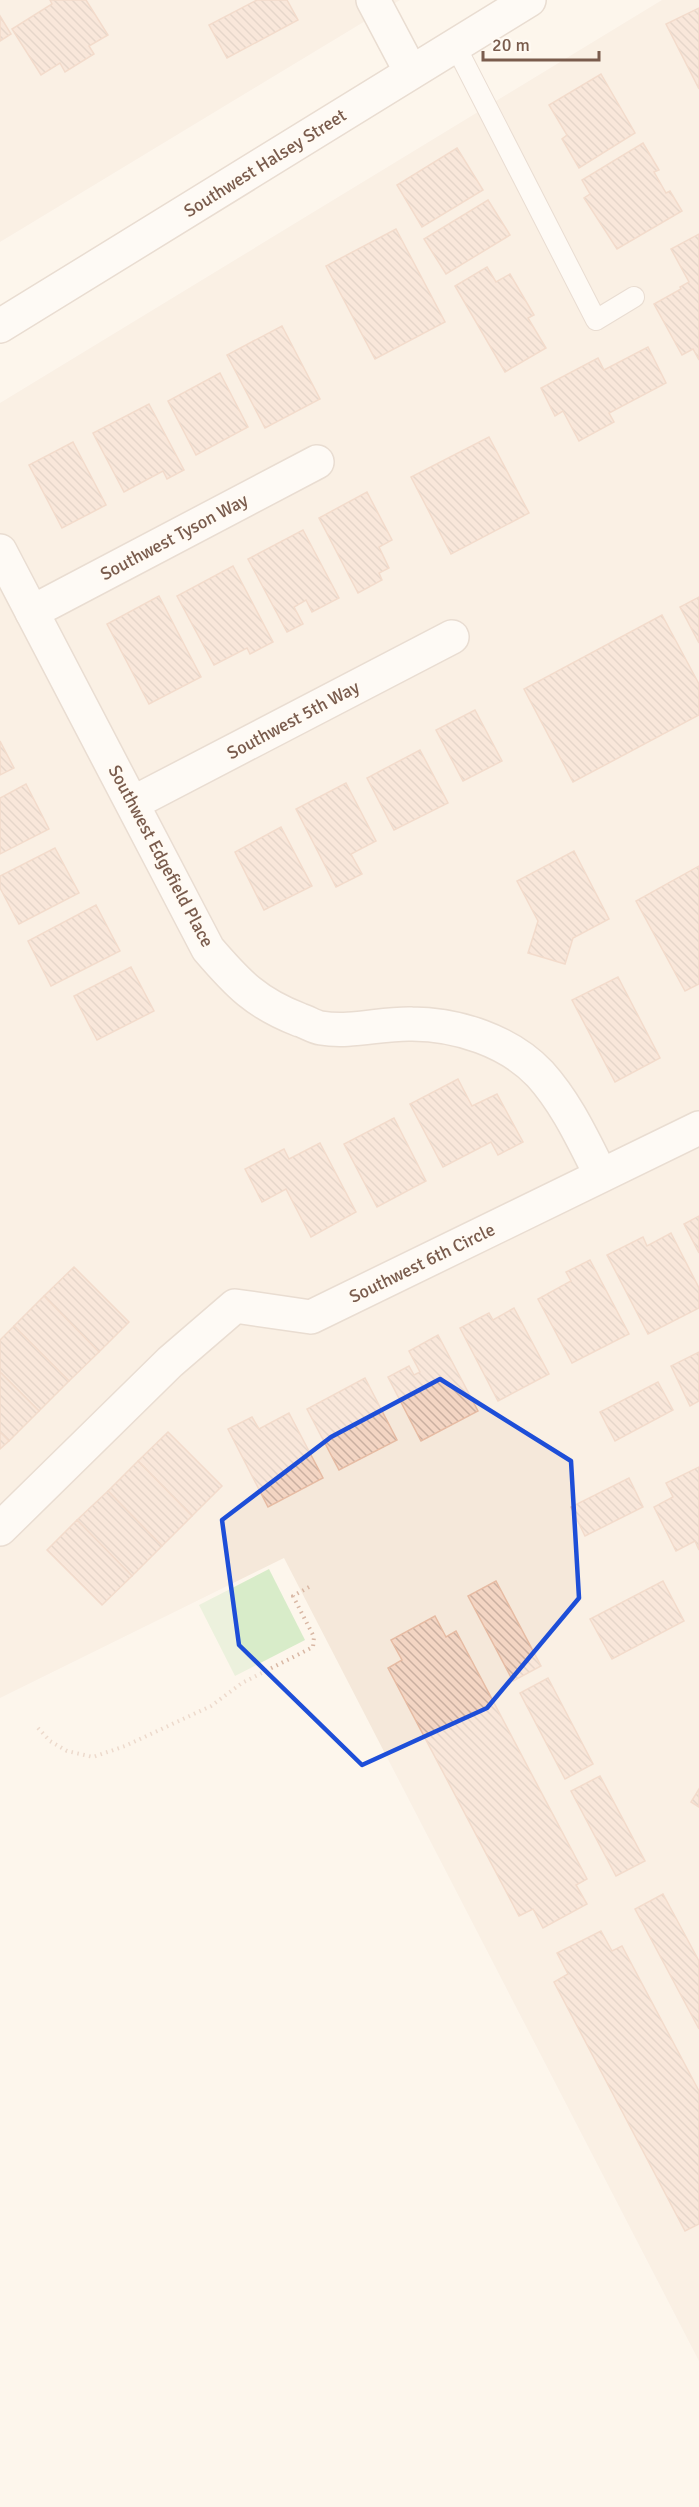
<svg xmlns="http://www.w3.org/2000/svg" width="699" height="2507" viewBox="0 0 699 2507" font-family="Signika,sans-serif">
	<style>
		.residential { fill: #f5e8da }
		.pitch { fill: #d8ecc9 }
		.building { fill: url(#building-back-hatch); stroke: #e6bba3; stroke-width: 1.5 }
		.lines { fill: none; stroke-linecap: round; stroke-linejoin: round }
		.service-casing { stroke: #d1beb0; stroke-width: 22 }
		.minor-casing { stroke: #d1beb0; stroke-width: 36 }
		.tertiary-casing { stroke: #d1beb0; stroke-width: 36 }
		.path { stroke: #d9b8a5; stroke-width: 4; stroke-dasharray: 1.5 4.5; stroke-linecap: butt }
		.service { stroke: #fff; stroke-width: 20 }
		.minor { stroke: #fff; stroke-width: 33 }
		.tertiary { stroke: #fff; stroke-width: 33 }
		.marked { fill: none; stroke: #1d4ed8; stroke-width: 4.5; stroke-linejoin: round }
		.labels { text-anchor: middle; stroke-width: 4.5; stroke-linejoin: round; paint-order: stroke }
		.street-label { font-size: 18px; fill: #7a5c4d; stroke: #fffaf3 }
	</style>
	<defs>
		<pattern id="building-back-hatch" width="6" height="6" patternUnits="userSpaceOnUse" patternTransform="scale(1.5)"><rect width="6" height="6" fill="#f3d5c3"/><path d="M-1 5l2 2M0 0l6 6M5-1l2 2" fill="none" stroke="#cab0a1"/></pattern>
	</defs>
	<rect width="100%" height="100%" fill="#fdf6ec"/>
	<g class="residential">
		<path d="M0 0H400L0 242Z"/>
		<path d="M662 0H699V2361L284 1558 0 1698V403Z"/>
	</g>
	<path class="pitch" d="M269 1569 305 1640 235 1676 199 1605Z"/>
	<g class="building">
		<path d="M50 0H86L108 35 89 46 94 54 65 72 60 63 41 75 12 29 52 4Z"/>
		<path d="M257 0H287L298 20 227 58 209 25Z"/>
		<path d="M699 8V89L666 24Z"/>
		<path d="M0 16 11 34 0 41Z"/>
		<path d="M601 74 635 133 579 168 562 139 567 135 549 105Z"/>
		<path d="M643 143 659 170 654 172 666 193 670 191 682 211 617 249 584 198 590 194 582 180Z"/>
		<path d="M457 148 483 190 422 227 397 185Z"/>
		<path d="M488 200 510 235 446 274 424 239Z"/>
		<path d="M396 229 445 322 375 359 326 266Z"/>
		<path d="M699 234V360L693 349 682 355 654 304 681 289 680 287 689 282 671 249Z"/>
		<path d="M487 267 496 282 510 274 534 315 528 318 546 348 505 372 455 286Z"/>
		<path d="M282 326 320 399 265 428 227 355Z"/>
		<path d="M648 347 666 383 609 413 614 422 579 441 563 411 555 416 541 388 598 358 604 370Z"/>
		<path d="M220 373 248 427 196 455 168 401Z"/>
		<path d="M149 404 184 470 167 479 163 471 124 492 93 433Z"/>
		<path d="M489 437 529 513 451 554 411 477Z"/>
		<path d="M73 442 106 505 62 528 29 465Z"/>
		<path d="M367 492 392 540 379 547 389 568 379 573 382 580 358 593 319 518Z"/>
		<path d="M303 530 339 598 312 612 306 600 294 607 303 624 287 632 248 559Z"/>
		<path d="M233 566 273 642 250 654 247 648 214 665 177 596Z"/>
		<path d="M159 596 201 677 149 704 107 624Z"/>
		<path d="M699 597V643L680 607Z"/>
		<path d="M662 615 699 684V715L573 782 524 689Z"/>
		<path d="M475 710 502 761 463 781 436 730Z"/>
		<path d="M0 741 14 768 0 775Z"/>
		<path d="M420 750 448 803 394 830 367 778Z"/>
		<path d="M346 783 376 841 351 854 362 874 336 887 296 809Z"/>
		<path d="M26 784 49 829 0 854V798Z"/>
		<path d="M281 827 312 886 264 910 235 852Z"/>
		<path d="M55 848 79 893 19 924 0 888V876Z"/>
		<path d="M574 851 609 919 573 938 565 964 528 953 538 921 517 881Z"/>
		<path d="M699 866V984L685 991 636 901Z"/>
		<path d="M96 905 120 951 51 986 28 941Z"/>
		<path d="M131 967 154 1011 97 1040 74 996Z"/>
		<path d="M618 977 660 1058 615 1082 572 1000Z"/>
		<path d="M458 1079 472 1106 497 1094 523 1142 498 1155 491 1142 443 1167 410 1104Z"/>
		<path d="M394 1118 426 1181 377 1207 344 1144Z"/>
		<path d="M320 1143 356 1212 311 1237 286 1189 262 1202 245 1169 284 1149 289 1159Z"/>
		<path d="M699 1216V1253L684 1224Z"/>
		<path d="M671 1233 699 1288V1308L648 1334 607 1255 643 1237 647 1246Z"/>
		<path d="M590 1260 629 1334 572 1363 538 1299 571 1281 566 1272Z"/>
		<path d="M74 1267 129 1322 99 1352 44 1296Z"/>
		<path d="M44 1296 99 1352 69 1381 14 1326Z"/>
		<path d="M514 1308 549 1374 498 1401 460 1328 489 1313 493 1320Z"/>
		<path d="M14 1326 69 1381 39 1411 0 1372V1340Z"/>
		<path d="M438 1335 478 1411 421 1441 388 1377 409 1366 414 1375 420 1372 409 1351Z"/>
		<path d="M699 1352V1401L690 1406 671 1366Z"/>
		<path d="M0 1372 39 1411 9 1441 0 1432Z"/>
		<path d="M365 1378 397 1440 339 1470 307 1409Z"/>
		<path d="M658 1382 673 1410 615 1441 600 1412Z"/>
		<path d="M289 1413 323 1478 268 1507 228 1429 252 1417 259 1429Z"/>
		<path d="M0 1432 9 1441 0 1449Z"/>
		<path d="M168 1432 222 1486 192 1516 138 1461Z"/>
		<path d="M138 1461 192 1516 162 1546 108 1491Z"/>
		<path d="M699 1467V1550L695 1541 676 1551 654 1507 673 1497 666 1483Z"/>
		<path d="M629 1478 643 1507 585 1536 571 1507Z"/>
		<path d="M108 1491 162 1546 132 1576 77 1520Z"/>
		<path d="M77 1520 132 1576 102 1605 47 1550Z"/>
		<path d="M496 1581 541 1666 513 1681 468 1596Z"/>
		<path d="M663 1581 684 1621 612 1659 590 1619Z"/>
		<path d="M435 1616 446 1637 456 1631 587 1879 576 1885 587 1904 543 1928 533 1909 519 1916 388 1668 402 1660 391 1640Z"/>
		<path d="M548 1678 593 1764 565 1779 520 1693Z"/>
		<path d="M600 1776 645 1861 616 1876 571 1791Z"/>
		<path d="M699 1789V1807L691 1802Z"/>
		<path d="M663 1894 699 1961V2029L635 1909Z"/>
		<path d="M601 1931 612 1951 622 1946 699 2091V2224L685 2231 554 1982 568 1974 557 1953Z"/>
	</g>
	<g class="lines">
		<defs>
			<path id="service" d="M455 45 596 320 634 297"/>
			<g id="minor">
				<path d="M373 0 411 72"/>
				<path d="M0 551 208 949C238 984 256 1003 300 1020 307 1022 314 1027 321 1028 352 1033 382 1023 412 1024 457 1024 509 1041 540 1074 567 1104 583 1140 601 1175"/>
				<path d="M32 612 317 462"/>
				<path d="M133 803 452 637"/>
				<path d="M0 1529 170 1362 235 1306 311 1317 699 1128"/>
			</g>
			<path id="tertiary" d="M0 326 529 0"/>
		</defs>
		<use href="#service" class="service-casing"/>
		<use href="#minor" class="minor-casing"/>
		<use href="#tertiary" class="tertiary-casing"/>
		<path class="path" d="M38 1728 50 1741 67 1751 93 1757 125 1746 211 1706 242 1683 313 1647 314 1637 293 1596 309 1587"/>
		<use href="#service" class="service"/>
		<use href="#minor" class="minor"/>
		<use href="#tertiary" class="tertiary"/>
	</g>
	<path d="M0 0H699V2507H0ZM440 1379 571 1461 579 1598 487 1708 362 1765 239 1645 222 1520 331 1437Z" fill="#fdf6ec" fill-opacity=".55" fill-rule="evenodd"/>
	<path class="marked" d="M440 1379 571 1461 579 1598 487 1708 362 1765 239 1645 222 1520 331 1437Z"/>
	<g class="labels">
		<g class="street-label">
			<text transform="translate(265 163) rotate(-32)" y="6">Southwest Halsey Street</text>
			<text transform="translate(174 537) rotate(-28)" y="6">Southwest Tyson Way</text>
			<text transform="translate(293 720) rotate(-28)" y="6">Southwest 5th Way</text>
			<text transform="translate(161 856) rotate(62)" y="6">Southwest Edgefield Place</text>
			<text transform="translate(422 1263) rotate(-26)" y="6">Southwest 6th Circle</text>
		</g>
	</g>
	<path d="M483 51v9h116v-9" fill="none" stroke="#7a5c4d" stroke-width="3"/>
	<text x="492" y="51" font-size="18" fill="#7a5c4d" stroke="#fffaf3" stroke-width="4.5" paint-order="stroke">20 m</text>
</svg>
